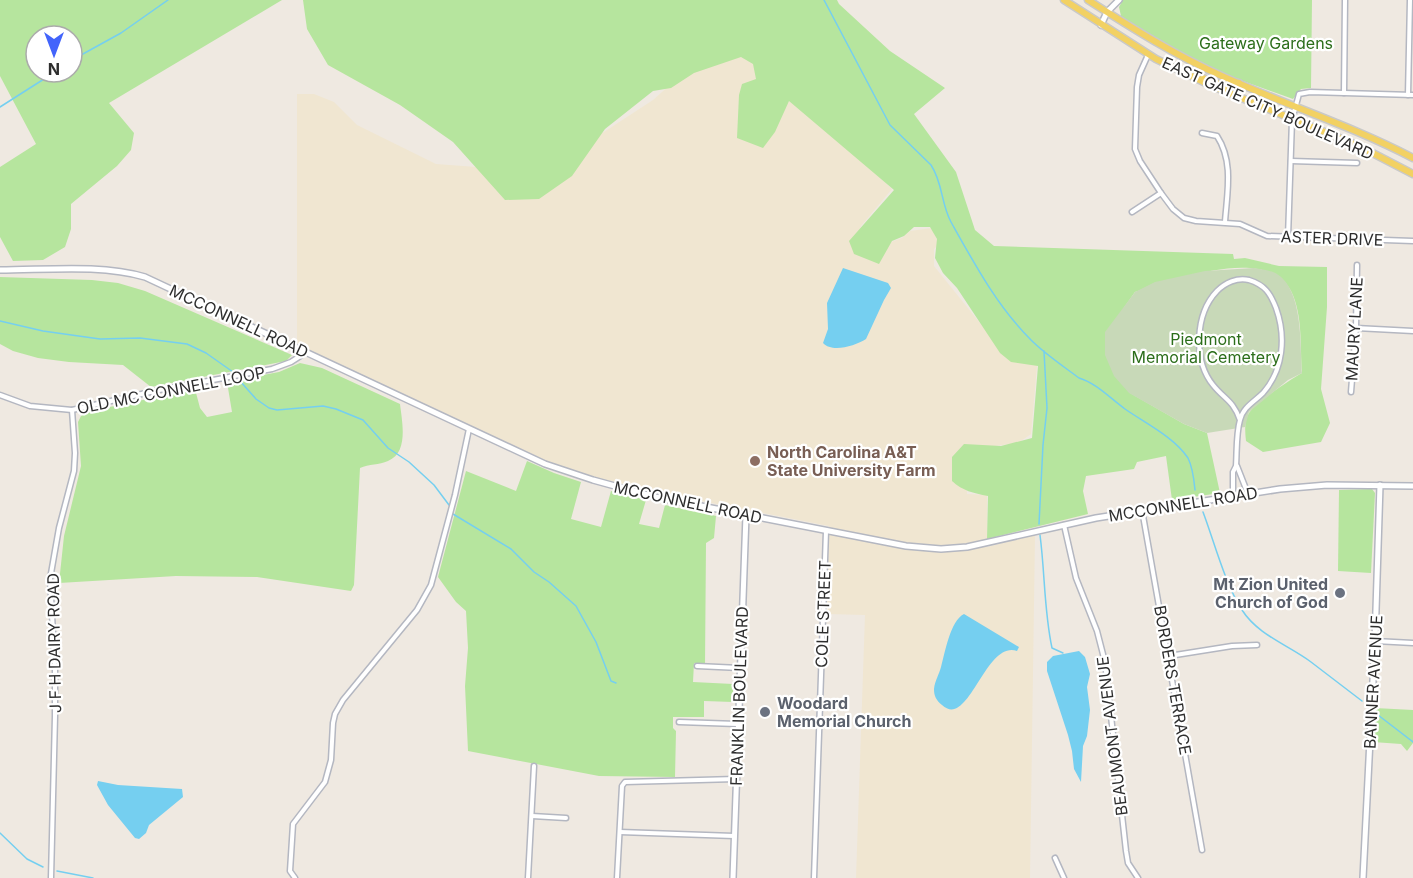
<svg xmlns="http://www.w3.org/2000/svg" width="1413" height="878" viewBox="0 0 1413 878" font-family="Inter,sans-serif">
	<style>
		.education { fill: #f0e6d1 }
		.green { fill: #b6e59e; fill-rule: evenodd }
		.cemetery { fill: #c8d9b8 }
		.water { fill: #75cff0 }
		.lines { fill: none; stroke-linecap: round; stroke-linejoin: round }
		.stream { stroke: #75cff0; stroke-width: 1.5 }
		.street-casing { stroke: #b4b7c1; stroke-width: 7 }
		.secondary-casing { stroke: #b4b7c1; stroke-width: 8 }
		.primary-casing { stroke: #c9c9c9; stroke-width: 9 }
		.street { stroke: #fff; stroke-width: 4 }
		.secondary { stroke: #fff; stroke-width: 5 }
		.primary { stroke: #f2d163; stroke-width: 6 }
		.education-dot { fill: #8d6e63; stroke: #fff; stroke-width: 2 }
		.worship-dot { fill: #6b7280; stroke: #fff; stroke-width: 2 }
		.labels { text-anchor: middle; stroke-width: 4.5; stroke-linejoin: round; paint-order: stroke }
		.park-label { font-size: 16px; fill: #2c6e1b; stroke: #fff }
		.street-label { font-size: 16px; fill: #2e2e2e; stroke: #fff }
		.education-label { font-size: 16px; font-weight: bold; fill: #785e54; stroke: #fff; text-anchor: start }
		.worship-label { font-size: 16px; font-weight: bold; fill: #5b616d; stroke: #fff; text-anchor: end }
	</style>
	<rect width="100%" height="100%" fill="#efe9e1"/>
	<path class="education" d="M724 37 794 97 892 189 861 226 854 245H883L902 238 910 231 932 228 939 244 934 249V266L996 343 1038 355 1031 434 1018 443 964 450 967 494 987 495V547L1035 535 1030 878H856L865 615 827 614 829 526 621 485 557 466 297 344V94H314L334 102 357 125 436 164 490 168 552 154 604 132 653 100Z"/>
	<g class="green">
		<path d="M0 0H282L109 103 134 133 131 150 117 166 71 204V229L65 247 43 260 13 261 0 237V167L36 144 0 76ZM36 36H72V72H36Z"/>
		<path d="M303 0H837L839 4 890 51 945 88 914 114 956 172 975 230 994 246 1233 254 1234 259 1245 258 1279 266 1327 267V307L1321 389 1330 423 1321 442 1263 452 1246 441C1245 432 1244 421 1249 413 1255 403 1291 379 1302 373 1300 346 1303 315 1291 291 1267 244 1172 281 1135 292L1123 309 1130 393 1184 424 1207 433 1220 493 1172 500 1166 456 1137 462 1134 469 1086 476 1083 491 1088 514 987 539 988 496C973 493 963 491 952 481V457L964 444 1001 446 1032 438 1038 366 1011 362 1000 353 957 288 943 273 935 258 937 239 930 227H914L904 236 892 241 879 264 854 254 849 241 894 190 789 101 775 132 763 148 737 138 739 95 742 84 756 79 753 64 741 57 694 73 671 88 653 91 605 129 572 176 539 199 505 200 453 142 400 105 328 65 307 29Z"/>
		<path d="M1123 0H1312L1311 88 1301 89 1293 99 1229 76 1167 46 1146 34 1121 16 1119 7Z"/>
		<path d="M0 277 92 280 118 283 145 291 292 355 286 361 151 387 123 365 69 362 38 358 13 351 0 344Z"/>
		<path d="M300 363 322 368 400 404C402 421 409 453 388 461 379 465 369 464 360 468L354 585 351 591 257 577 176 576 59 583 64 536 81 466 78 422 81 416 86 412 195 389 200 408 207 417 232 412 227 382 279 372Z"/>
		<path d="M527 461 554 473 581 482 571 519 601 527 611 491 646 500 639 524 659 528 665 505 716 516 714 538 706 543 705 664 694 663 693 682 733 684V702L704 701V717H673V728L676 731 675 777 599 776 468 751 465 686 468 648 466 611 456 602 438 577 466 471 516 491Z"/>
		<path d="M1372 489 1375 493 1371 573 1338 571 1339 490Z"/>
		<path d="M1375 708 1413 710V743L1407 751 1401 744 1373 742Z"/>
	</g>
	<path class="cemetery" d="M1254 268C1260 269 1267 270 1273 272 1304 285 1300 346 1302 373L1288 380 1249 412 1245 427 1207 433 1184 424 1129 393 1114 376 1105 355V332L1135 292 1155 282 1205 271Z"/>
	<g class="water">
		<path d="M843 268 888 283 891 288 884 300 866 339C855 346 832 353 823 343L828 329 827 303Z"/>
		<path d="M964 614 1019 647 1017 651C985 640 969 730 942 705 936 700 934 696 934 689 935 680 939 675 941 667 945 653 950 621 964 614Z"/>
		<path d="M1079 651 1085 657 1090 674 1087 687 1090 710 1087 736 1083 746 1081 782 1074 769 1072 751 1068 735 1047 671V662L1053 656Z"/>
		<path d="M98 781 118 785 182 789 183 797 149 825 146 833 139 839 135 838 108 805 97 785Z"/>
	</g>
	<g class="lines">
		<g class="stream">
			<path d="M824 0 890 125 931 165C943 183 941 204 951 222 974 263 997 306 1031 340 1045 354 1063 366 1079 378 1096 383 1110 398 1125 409 1145 423 1174 437 1188 458 1193 468 1194 480 1195 490"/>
			<path d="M72 60 121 33 168 0"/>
			<path d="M0 107 55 72"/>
			<path d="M0 321 43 331 100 339 140 338 187 344 206 353 233 372"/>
			<path d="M240 381 256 399 269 408 277 410 323 406 336 409 363 420 388 448 409 462 434 485 449 505"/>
			<path d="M1203 512C1214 541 1225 584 1242 610 1258 635 1288 645 1311 662 1328 675 1345 688 1362 701"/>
			<path d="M453 514 511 549 534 572 549 582 576 606 596 642 611 681 616 683"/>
			<path d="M1039 524 1043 445 1047 408 1044 351"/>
			<path d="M1040 535C1045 573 1044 611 1052 648L1063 653"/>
			<path d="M1378 715 1413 742"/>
			<path d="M0 833 27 859 43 867"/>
			<path d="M57 871 93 878"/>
		</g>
		<defs>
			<g id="street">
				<path d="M1148 55 1139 75 1137 87 1135 149 1140 161 1161 193 1173 209 1184 218 1196 221 1240 224 1267 236 1413 241"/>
				<path d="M1344 93 1345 0"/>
				<path d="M1408 95 1410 0"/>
				<path d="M1202 133 1217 136C1234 162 1227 193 1225 222"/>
				<path d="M1291 161 1357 163"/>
				<path d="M1132 212 1161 193"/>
				<path d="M1288 237 1292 120 1299 94 1310 92 1413 95"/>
				<path d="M1356 328 1413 331"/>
				<path d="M1351 392 1356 328 1357 265"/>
				<path d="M0 395 30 406 72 410 159 390 272 369 291 362 305 353"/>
				<path d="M1237 466 1248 494"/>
				<path d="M1233 496V472L1236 466C1237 451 1236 434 1240 420 1243 407 1254 402 1263 393 1284 369 1286 336 1276 308 1270 293 1265 285 1249 280 1237 277 1225 283 1217 291 1195 314 1193 360 1213 385 1224 399 1233 400 1240 420"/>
				<path d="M1142 510 1202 850"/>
				<path d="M1064 525 1076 578 1097 631 1105 662 1126 851 1128 863 1138 878"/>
				<path d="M1375 641 1413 643"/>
				<path d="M1169 656 1232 646 1257 645"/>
				<path d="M697 666 740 668"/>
				<path d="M679 722 737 724"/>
				<path d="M532 816 566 818"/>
				<path d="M620 832 734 836"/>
				<path d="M1055 858 1064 878"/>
				<path d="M51 878 55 716V669L50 579 59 528 74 471 75 453 72 410"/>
				<path d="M295 878 290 871 293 824 325 782 331 760 333 723 335 714 343 700 417 610 431 585 455 495 469 429"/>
				<path d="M528 878 534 766"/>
				<path d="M617 878 622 786 625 782 736 779"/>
				<path d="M814 878 826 531"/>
			</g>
			<g id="secondary">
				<path d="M1101 25 1107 12 1119 0"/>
				<path d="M0 270C46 270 101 264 145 277L545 464 593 480 655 497 906 546 941 549 967 547 1096 518 1280 489 1327 485 1413 486"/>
				<path d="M733 878 746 515"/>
				<path d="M1363 878 1375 641 1380 485"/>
			</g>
			<g id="primary">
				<path d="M1064 0 1156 59 1210 85 1361 147 1413 174"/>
				<path d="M1088 0C1132 28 1176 56 1224 77 1286 105 1352 126 1413 158"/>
				<path d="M1203 78 1227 87 1237 86 1239 83"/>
			</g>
		</defs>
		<use href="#street" class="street-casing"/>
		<use href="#secondary" class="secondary-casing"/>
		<use href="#primary" class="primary-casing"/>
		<use href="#street" class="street"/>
		<use href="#secondary" class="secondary"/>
		<use href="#primary" class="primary"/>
	</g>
	<circle class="education-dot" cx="755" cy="461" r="6"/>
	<g class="worship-dot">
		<circle cx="1340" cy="593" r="6"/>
		<circle cx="765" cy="712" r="6"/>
	</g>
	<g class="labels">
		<g class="park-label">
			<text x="1266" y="49">Gateway Gardens</text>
			<text x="1206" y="345">Piedmont<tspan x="1206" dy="18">Memorial Cemetery</tspan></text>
		</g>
		<g class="street-label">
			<text transform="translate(1268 108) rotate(24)" y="6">EAST GATE CITY BOULEVARD</text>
			<text transform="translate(1332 238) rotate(2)" y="6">ASTER DRIVE</text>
			<text transform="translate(239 321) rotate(25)" y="6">MCCONNELL ROAD</text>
			<text transform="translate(1354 329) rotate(-87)" y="6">MAURY LANE</text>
			<text transform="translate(171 390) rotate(-11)" y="6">OLD MC CONNELL LOOP</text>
			<text transform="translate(688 502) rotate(12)" y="6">MCCONNELL ROAD</text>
			<text transform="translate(1183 504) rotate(-9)" y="6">MCCONNELL ROAD</text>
			<text transform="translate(823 614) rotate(-88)" y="6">COLE STREET</text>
			<text transform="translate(54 643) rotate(-91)" y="6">J F H DAIRY ROAD</text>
			<text transform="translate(1173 680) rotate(80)" y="6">BORDERS TERRACE</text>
			<text transform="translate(1373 682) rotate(-87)" y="6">BANNER AVENUE</text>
			<text transform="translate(739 696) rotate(-88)" y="6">FRANKLIN BOULEVARD</text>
			<text transform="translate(1112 736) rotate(-97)" y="6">BEAUMONT AVENUE</text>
		</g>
		<g class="education-label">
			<text x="767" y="458">North Carolina A&amp;T<tspan x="767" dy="18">State University Farm</tspan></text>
		</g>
		<g class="worship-label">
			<text x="1328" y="590">Mt Zion United<tspan x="1328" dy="18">Church of God</tspan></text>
			<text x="777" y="709" text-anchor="start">Woodard<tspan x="777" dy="18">Memorial Church</tspan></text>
		</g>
	</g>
	<g transform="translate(54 54) rotate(180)"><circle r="28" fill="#ffffff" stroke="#ababab" stroke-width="1.5"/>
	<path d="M0-4.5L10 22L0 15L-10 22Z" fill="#4264fb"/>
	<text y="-9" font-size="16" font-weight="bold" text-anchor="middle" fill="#2e2e2e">N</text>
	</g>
</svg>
